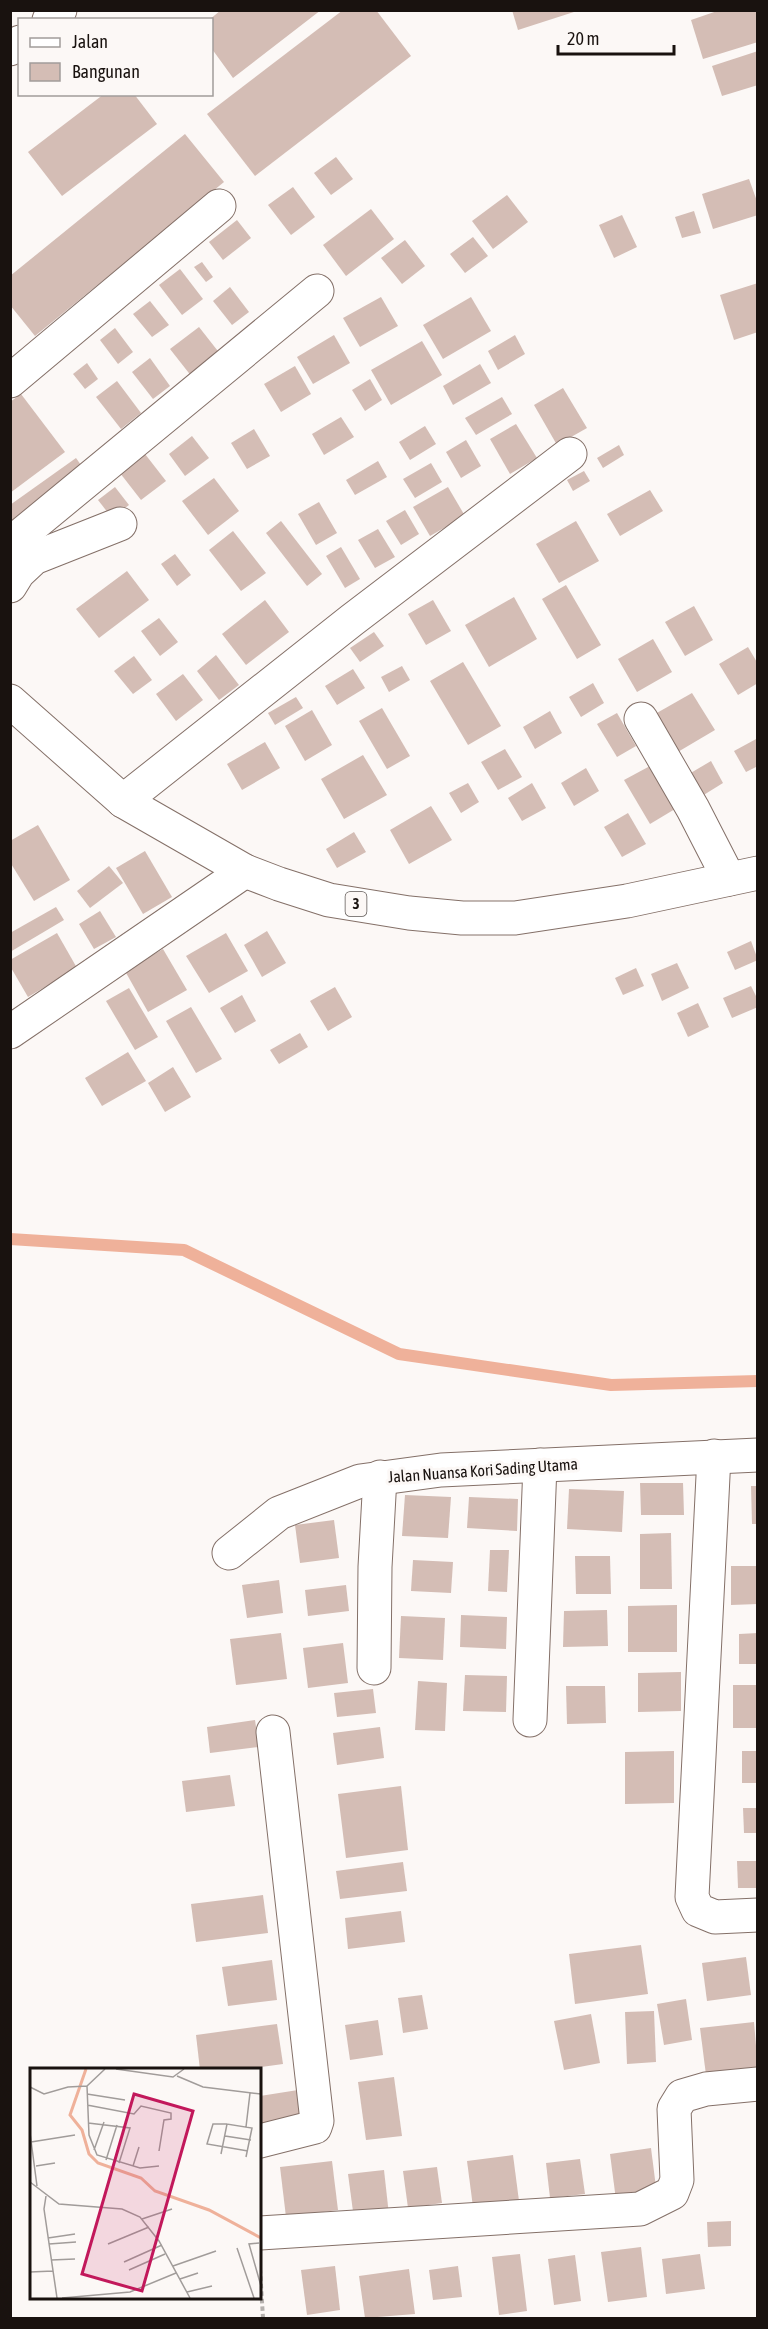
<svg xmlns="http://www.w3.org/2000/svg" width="768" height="2329" viewBox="0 0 768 2329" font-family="'Asap Condensed',sans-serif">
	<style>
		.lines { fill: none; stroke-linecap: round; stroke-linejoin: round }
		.stream { stroke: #efb19a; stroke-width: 12 }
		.building { fill: #d4bdb5 }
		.minor-casing { stroke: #847068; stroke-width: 35 }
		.highway-casing { stroke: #847068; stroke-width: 35 }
		.path { stroke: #b5b1ae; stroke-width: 4; stroke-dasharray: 4.5 3; stroke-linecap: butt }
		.minor { stroke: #fff; stroke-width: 33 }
		.highway { stroke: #fff; stroke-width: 33 }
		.labels { text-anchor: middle; stroke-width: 6; stroke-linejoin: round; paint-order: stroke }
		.shield { fill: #fcf8f6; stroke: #5d5754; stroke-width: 1.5 }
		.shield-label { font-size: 15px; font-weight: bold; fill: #19120f }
		.street-label { font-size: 16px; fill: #19120f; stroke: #fcf8f6 }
		.inset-river { fill: none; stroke: #efb19a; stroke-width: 3 }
		.inset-road { fill: none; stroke: #a19c9a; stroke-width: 1.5 }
		.view { fill: #c2185b; fill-opacity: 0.15; stroke: #c2185b; stroke-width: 3 }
		.inset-edge { fill: none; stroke: #19120f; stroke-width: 3 }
	</style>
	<rect width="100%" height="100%" fill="#fcf8f6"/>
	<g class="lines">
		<path class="stream" d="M10 1239 184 1250 399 1354 611 1385 758 1381"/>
	</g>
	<g class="building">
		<path d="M221 10H321L233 78 212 49V20H209Z"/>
		<path d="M343 10H376L411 56 255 176 207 114Z"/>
		<path d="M512 10H577V11L518 30Z"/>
		<path d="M720 10H758V42L703 59 691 20Z"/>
		<path d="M758 51V85L722 96 712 66Z"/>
		<path d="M104 94H134L157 124 62 196 28 152Z"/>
		<path d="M185 134 224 182 35 336 10 305V276Z"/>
		<path d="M336 157 353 179 331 195 314 173Z"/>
		<path d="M749 179 758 204V215L713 229 702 194Z"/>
		<path d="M293 187 315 217 291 235 268 205Z"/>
		<path d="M507 195 528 222 493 249 472 221Z"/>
		<path d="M371 209 394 239 346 276 323 245Z"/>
		<path d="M694 211 701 233 682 238 675 217Z"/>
		<path d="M622 215 637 247 614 258 599 225Z"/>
		<path d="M237 220 251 238 223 260 209 242Z"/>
		<path d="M473 237 488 256 465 273 450 254Z"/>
		<path d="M405 240 425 266 402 284 381 258Z"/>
		<path d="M202 262 213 277 206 282 194 267Z"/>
		<path d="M180 269 203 299 182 315 159 285Z"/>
		<path d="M758 283V332L734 340 720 295Z"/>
		<path d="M230 287 249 312 232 325 213 301Z"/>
		<path d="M381 297 398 326 360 347 343 318Z"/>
		<path d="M471 297 491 331 443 359 423 325Z"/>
		<path d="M150 301 169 325 152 337 133 314Z"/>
		<path d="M199 327 221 355 192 377 170 349Z"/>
		<path d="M115 328 133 352 118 364 100 340Z"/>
		<path d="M334 335 350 363 313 384 297 357Z"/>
		<path d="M515 335 525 354 498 370 488 351Z"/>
		<path d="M422 341 442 375 391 405 371 370Z"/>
		<path d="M150 358 170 386 153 399 132 372Z"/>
		<path d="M87 363 98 379 85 389 73 374Z"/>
		<path d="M480 364 491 383 453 405 443 386Z"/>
		<path d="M295 366 311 394 281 412 264 384Z"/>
		<path d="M370 379 382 400 365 411 352 390Z"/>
		<path d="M117 381 141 413 121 429 96 397Z"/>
		<path d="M563 388 587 428 557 445 534 405Z"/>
		<path d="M21 394 65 452 10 493V402Z"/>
		<path d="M502 397 512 414 476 435 465 418Z"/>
		<path d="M341 417 354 437 324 455 312 434Z"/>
		<path d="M516 424 537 458 510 474 490 439Z"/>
		<path d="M425 426 436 444 410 460 399 442Z"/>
		<path d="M254 429 270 456 247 469 231 443Z"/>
		<path d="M192 436 209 458 185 476 169 454Z"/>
		<path d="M466 440 481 466 461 478 446 452Z"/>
		<path d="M619 445 624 455 603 468 597 458Z"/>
		<path d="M145 454 166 481 141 500 120 473Z"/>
		<path d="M76 458 88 475 10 530V505Z"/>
		<path d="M378 461 387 477 355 495 346 480Z"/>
		<path d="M431 463 442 482 415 498 403 479Z"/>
		<path d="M584 471 590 481 573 491 567 480Z"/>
		<path d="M214 478 239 511 208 535 182 501Z"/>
		<path d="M115 487 129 505 112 518 98 500Z"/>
		<path d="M448 487 465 516 430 536 413 507Z"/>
		<path d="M650 490 663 511 620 536 607 514Z"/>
		<path d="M319 502 337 533 316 545 298 514Z"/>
		<path d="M405 510 419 534 401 545 386 521Z"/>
		<path d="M281 521 322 574 307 586 266 533Z"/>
		<path d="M576 521 599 561 559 583 536 544Z"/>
		<path d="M378 529 395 557 375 568 358 540Z"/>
		<path d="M233 531 266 573 241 591 209 550Z"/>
		<path d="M341 547 360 579 345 588 326 556Z"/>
		<path d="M175 554 191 575 177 586 161 564Z"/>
		<path d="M127 571 149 600 99 638 76 609Z"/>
		<path d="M566 585 601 645 577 659 542 599Z"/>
		<path d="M514 597 537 639 489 667 465 625Z"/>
		<path d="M265 600 289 632 246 665 222 634Z"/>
		<path d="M433 600 451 631 426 645 408 614Z"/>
		<path d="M694 606 713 640 685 656 665 622Z"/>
		<path d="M159 618 178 642 160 656 141 631Z"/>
		<path d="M374 632 384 646 360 662 350 648Z"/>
		<path d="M653 639 672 672 637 692 618 659Z"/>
		<path d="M748 647 758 664V683L738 695 719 664Z"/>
		<path d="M216 655 239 685 219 700 197 671Z"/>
		<path d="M134 656 152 680 133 694 114 671Z"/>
		<path d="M463 662 501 726 468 745 430 681Z"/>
		<path d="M402 666 410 680 389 692 381 677Z"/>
		<path d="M353 669 365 688 337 705 325 686Z"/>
		<path d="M183 674 203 700 176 721 156 694Z"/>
		<path d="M593 683 604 703 581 717 569 697Z"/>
		<path d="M692 693 715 730 671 756 648 718Z"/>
		<path d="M296 697 303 708 275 725 268 713Z"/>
		<path d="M382 708 410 756 387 769 359 721Z"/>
		<path d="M312 710 332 745 305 761 285 726Z"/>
		<path d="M550 711 562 733 535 749 523 727Z"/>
		<path d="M617 713 636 746 617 757 597 724Z"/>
		<path d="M758 738V766L746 772 734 751Z"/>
		<path d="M265 742 280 768 242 790 227 764Z"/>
		<path d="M505 749 522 777 498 790 481 762Z"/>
		<path d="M363 755 387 795 344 819 321 779Z"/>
		<path d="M711 761 723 783 702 796 689 774Z"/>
		<path d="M650 766 675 809 650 824 624 780Z"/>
		<path d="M586 768 599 791 574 806 561 783Z"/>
		<path d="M468 783 479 802 461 813 449 793Z"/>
		<path d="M532 783 546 808 522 821 508 798Z"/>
		<path d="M431 806 452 840 409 864 390 830Z"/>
		<path d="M628 813 646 844 622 857 604 827Z"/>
		<path d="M38 825 70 880 34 901 10 862V841Z"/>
		<path d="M354 832 366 852 337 868 326 849Z"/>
		<path d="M145 851 172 897 143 914 116 868Z"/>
		<path d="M109 866 123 883 90 908 77 891Z"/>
		<path d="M56 907 64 920 10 952V933Z"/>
		<path d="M100 911 116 937 94 949 79 924Z"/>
		<path d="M267 931 286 963 262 977 244 945Z"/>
		<path d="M57 933 77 968 28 997 10 966V960Z"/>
		<path d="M226 933 248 971 209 993 186 956Z"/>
		<path d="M751 941 758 960 735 970 727 952Z"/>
		<path d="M163 949 187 990 148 1012 125 971Z"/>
		<path d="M677 963 689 988 662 1001 651 974Z"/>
		<path d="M636 968 644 986 623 995 615 978Z"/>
		<path d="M751 986 758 1000V1007L732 1018 723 998Z"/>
		<path d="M335 987 352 1017 328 1031 310 1001Z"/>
		<path d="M129 988 158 1037 135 1050 106 1001Z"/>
		<path d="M242 995 256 1021 235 1033 220 1008Z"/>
		<path d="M698 1003 709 1027 688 1037 677 1013Z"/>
		<path d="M191 1007 222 1059 196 1073 166 1021Z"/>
		<path d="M300 1033 308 1047 279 1064 270 1050Z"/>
		<path d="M128 1052 146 1081 102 1106 85 1078Z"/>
		<path d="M173 1067 191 1097 165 1112 148 1083Z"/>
		<path d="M640 1483H683L684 1515H641Z"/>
		<path d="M751 1486H758V1524H752Z"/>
		<path d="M569 1489 624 1491 622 1532 567 1529Z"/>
		<path d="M405 1495 451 1497 448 1538 402 1536Z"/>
		<path d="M469 1497 518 1499 517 1531 467 1528Z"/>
		<path d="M334 1520 339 1558 300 1563 295 1525Z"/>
		<path d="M671 1533 672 1589H640V1534Z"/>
		<path d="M490 1550H509L507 1592 488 1591Z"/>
		<path d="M575 1556H610L611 1594H576Z"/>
		<path d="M413 1560 453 1562 451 1593 411 1591Z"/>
		<path d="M731 1566H758V1604L731 1605Z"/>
		<path d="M279 1580 283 1613 247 1618 242 1585Z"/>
		<path d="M346 1585 349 1611 308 1616 305 1590Z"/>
		<path d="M677 1605V1652H628V1606Z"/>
		<path d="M607 1610 608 1646 563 1647 564 1611Z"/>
		<path d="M461 1615 507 1617 506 1649 460 1647Z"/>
		<path d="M401 1616 445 1618 443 1660 399 1658Z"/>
		<path d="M281 1633 287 1679 236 1685 230 1639Z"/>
		<path d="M758 1633V1664H739V1634Z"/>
		<path d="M343 1643 348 1683 308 1688 303 1648Z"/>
		<path d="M681 1672V1711L638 1712V1673Z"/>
		<path d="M465 1675 507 1676 506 1712 463 1711Z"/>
		<path d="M418 1681 447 1683 445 1731 415 1730Z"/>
		<rect x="733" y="1685" width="25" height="43"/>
		<path d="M566 1686H605L606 1723 567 1724Z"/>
		<path d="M373 1689 376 1713 337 1717 334 1693Z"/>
		<path d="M255 1720 259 1747 210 1753 207 1727Z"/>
		<path d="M380 1727 384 1758 337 1765 333 1733Z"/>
		<path d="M674 1751V1803L625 1804V1752Z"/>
		<rect x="742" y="1751" width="16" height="32"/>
		<path d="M230 1775 235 1806 186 1812 182 1781Z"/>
		<path d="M401 1786 408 1850 346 1858 338 1794Z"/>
		<path d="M743 1808H758V1833H744Z"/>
		<path d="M737 1861H758V1888H738Z"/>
		<path d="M403 1862 407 1891 340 1899 336 1871Z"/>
		<path d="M263 1895 268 1933 196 1942 191 1904Z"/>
		<path d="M401 1911 405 1942 348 1949 345 1918Z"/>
		<path d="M641 1945 648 1994 575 2004 569 1954Z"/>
		<path d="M746 1957 751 1995 707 2001 702 1963Z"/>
		<path d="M272 1960 277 2000 228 2006 222 1967Z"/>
		<path d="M422 1995 428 2029 403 2033 398 1998Z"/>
		<path d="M686 1999 692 2040 664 2045 657 2004Z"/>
		<path d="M654 2011 656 2062 627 2064 625 2012Z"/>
		<path d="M591 2014 600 2063 564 2070 554 2021Z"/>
		<path d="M378 2020 383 2055 350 2060 345 2025Z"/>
		<path d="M754 2022 758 2069 706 2075 700 2028Z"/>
		<path d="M277 2024 283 2064 239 2070H200L196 2035Z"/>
		<path d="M394 2077 402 2136 366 2140 358 2082Z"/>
		<path d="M298 2090 302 2124 260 2130V2096Z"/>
		<path d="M651 2148 657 2195 616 2200 610 2154Z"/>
		<path d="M513 2155 519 2201 473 2207 467 2161Z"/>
		<path d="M580 2159 585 2194 550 2198 546 2163Z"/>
		<path d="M332 2161 338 2210 286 2217 280 2167Z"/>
		<path d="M437 2167 442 2203 408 2208 403 2171Z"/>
		<path d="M384 2170 389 2215 354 2219 348 2174Z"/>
		<path d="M731 2221V2246L708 2247 707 2222Z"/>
		<path d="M641 2247 647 2297 608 2302 601 2252Z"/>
		<path d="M520 2254 527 2311 499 2315 492 2257Z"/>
		<path d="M700 2254 705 2289 666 2294 662 2259Z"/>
		<path d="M575 2255 581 2301 554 2305 548 2259Z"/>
		<path d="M335 2266 340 2310 307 2315 301 2270Z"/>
		<path d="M458 2266 462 2297 433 2300 429 2270Z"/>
		<path d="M409 2269 415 2314 365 2318 359 2276Z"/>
	</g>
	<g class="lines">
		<defs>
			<g id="minor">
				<path d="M49 20 60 10"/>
				<path d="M10 49 20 42"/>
				<path d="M10 381 219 206"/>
				<path d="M10 544 317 291"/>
				<path d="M10 586 18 573 34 558 120 524"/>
				<path d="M641 719 693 809 729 879"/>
				<path d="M123 801 352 620 570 454"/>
				<path d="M10 1032 245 871"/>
				<path d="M714 1456 692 1897 698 1910 715 1917 758 1915"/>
				<path d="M229 1553 279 1513 360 1481 441 1470 758 1455"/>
				<path d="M374 1668 375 1567 380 1477"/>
				<path d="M530 1720 540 1465"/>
				<path d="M260 2141 315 2127 317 2121 273 1732"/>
				<path d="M260 2233 640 2209 672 2193 677 2180 674 2109 682 2096 706 2089 758 2084"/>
			</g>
			<path id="highway" d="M10 701 123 801 245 871 279 884 329 900 409 913 462 918H515L627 901 758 873"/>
		</defs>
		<use href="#minor" class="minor-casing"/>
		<use href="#highway" class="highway-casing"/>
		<path class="path" d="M260 2269 263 2318"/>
		<use href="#minor" class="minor"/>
		<use href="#highway" class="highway"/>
	</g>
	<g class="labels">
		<rect class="shield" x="345.5" y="892" width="21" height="24" rx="4.5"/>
		<g class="shield-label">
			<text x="356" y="909">3</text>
		</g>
		<g class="street-label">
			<text transform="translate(483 1470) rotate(-4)" y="6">Jalan Nuansa Kori Sading Utama</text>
		</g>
	</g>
	<g transform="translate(30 2068)">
		<rect width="231" height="231" fill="#fcf8f6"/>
		<path class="inset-river" d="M56 1 40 47 52 62 59 86 68 95 111 110 125 123 179 142 231 170"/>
		<path class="inset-road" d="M86 1 143 9 154 1M147 8 173 19 231 26M57 18 59 67 67 87 110 100 129 98M0 19 14 26 38 19 57 18 75 1M57 26 95 32M57 37 104 46 111 38 141 45V51L134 52 129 83M58 55 100 60 89 95M197 56H183L177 76 218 83M216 59 220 25M0 65 7 118M195 68 221 72M1 74 45 67M64 82 74 54M191 86 197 56 222 60 216 89M76 92 87 57M6 98 25 95M103 98 109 79M0 114 29 136 92 141 110 149 129 173 160 230M16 128 14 141 27 230M112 151 142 141M18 170 45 166M229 175 219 176 231 218M19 176 46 174M78 176 119 159M207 180 224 230M21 192 45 191M94 194 132 177M143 198 186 183M99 202 135 186M0 204 23 203M150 211 168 205M157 224 182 218M32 230 100 224 146 205"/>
		<path class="view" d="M104 26 163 43 112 223 52 206Z"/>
		<rect width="231" height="231" class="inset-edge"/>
	</g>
	<rect width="768" height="2329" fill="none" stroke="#19120f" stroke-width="24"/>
	<rect x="18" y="18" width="195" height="78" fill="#fcf8f6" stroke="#a19c9a" stroke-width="1.5"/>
	<rect x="30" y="38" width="30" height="9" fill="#ffffff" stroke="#a19c9a" stroke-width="1.5"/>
	<text x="72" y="48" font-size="18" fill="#19120f">Jalan</text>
	<rect x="30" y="63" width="30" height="18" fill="#d4bdb5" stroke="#a19c9a" stroke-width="1.5"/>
	<text x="72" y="78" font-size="18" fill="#19120f">Bangunan</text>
	<path d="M558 45v9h116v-9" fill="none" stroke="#19120f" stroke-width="3"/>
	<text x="567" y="45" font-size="18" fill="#19120f" stroke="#fcf8f6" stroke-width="4.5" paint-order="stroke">20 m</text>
</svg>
